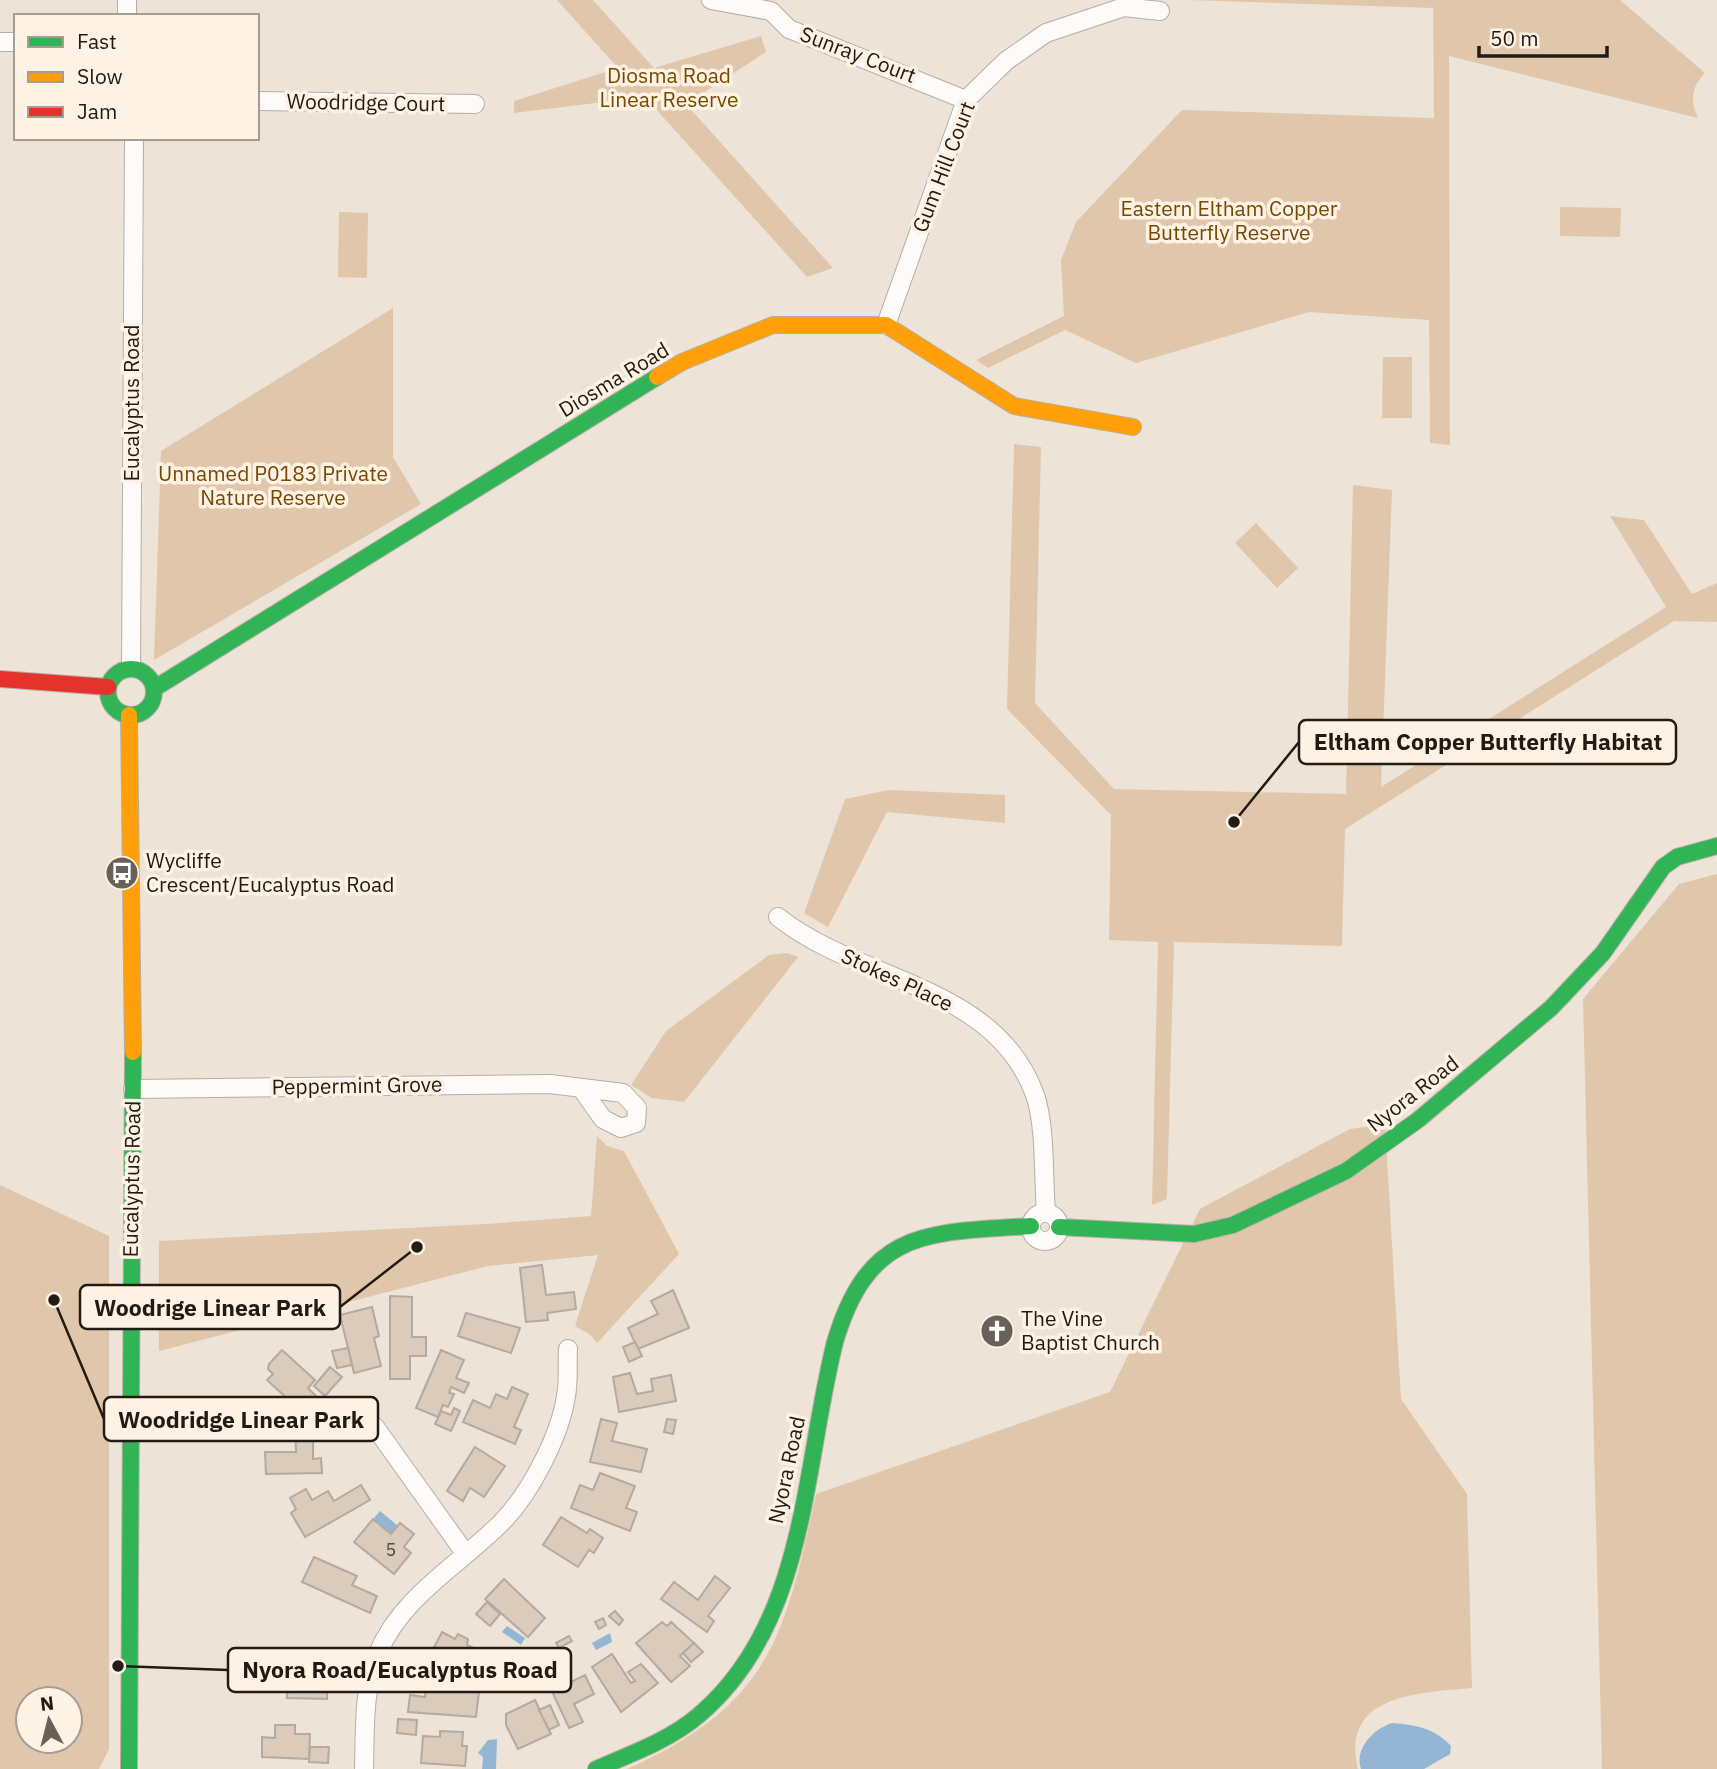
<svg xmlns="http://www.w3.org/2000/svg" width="1717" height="1769" viewBox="0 0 1717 1769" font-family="'IBM Plex Sans',sans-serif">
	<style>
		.green { fill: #e0c7ac; fill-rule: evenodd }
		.water { fill: #94b5d4 }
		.building { fill: #dacbbb; stroke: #b3aaa1; stroke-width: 2 }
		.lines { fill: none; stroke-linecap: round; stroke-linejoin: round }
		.street-casing { stroke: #b6aea5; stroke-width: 20 }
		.fast-casing { stroke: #b6aea5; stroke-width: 18 }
		.slow-casing { stroke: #b6aea5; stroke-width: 18 }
		.jam-casing { stroke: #b6aea5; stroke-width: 18 }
		.street { stroke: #fcfbf9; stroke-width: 18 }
		.fast { stroke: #30b455; stroke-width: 16 }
		.slow { stroke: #ff9f0a; stroke-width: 16 }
		.jam { stroke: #e5322d; stroke-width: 16 }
		.labels { text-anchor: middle; stroke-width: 7; stroke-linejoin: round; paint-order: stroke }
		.number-label { font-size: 18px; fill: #50473e }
		.street-label { font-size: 21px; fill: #221b14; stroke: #fef2e5 }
		.park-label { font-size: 21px; fill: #764900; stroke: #fef2e5 }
		.poi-label { font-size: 21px; fill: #221b14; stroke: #fef2e5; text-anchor: start }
		.leader { fill: none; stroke: #221b14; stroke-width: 2.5 }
		.callout-dot { fill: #221b14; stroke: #fef2e5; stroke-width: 2.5 }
		.callout { fill: #fef2e5; stroke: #221b14; stroke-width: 2.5 }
		.callout-label { font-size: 23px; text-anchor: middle; font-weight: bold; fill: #221b14 }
	</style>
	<rect width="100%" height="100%" fill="#eee3d7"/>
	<g class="green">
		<path d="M557 0H593L654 68 761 36 766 52 686 104 833 268 807 277 645 97 514 113V101L618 68Z"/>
		<path d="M1189 0H1620L1705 73C1691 87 1690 101 1698 118L1449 56 1450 445 1430 443 1429 320 1309 312 1136 363 1065 330 988 368 976 360 1064 316 1061 260 1076 222 1182 110 1434 118 1433 8Z"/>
		<path d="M1560 207 1621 208 1620 237 1560 236Z"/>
		<path d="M339 212 368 213 367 278 338 277Z"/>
		<path d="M393 308V457L421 504 154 660 161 451Z"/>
		<path d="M1383 357H1412V418H1382Z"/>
		<path d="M1014 444 1041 447 1035 703 1114 789 1346 794 1353 485 1392 490 1381 787 1666 607 1610 516 1644 520 1692 594 1717 583V622L1674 621 1345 829 1342 946 1174 942 1167 1199 1152 1205 1158 942 1109 940 1111 815 1007 709Z"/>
		<path d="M1256 523 1298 568 1277 588 1235 543Z"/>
		<path d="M889 790 1005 795V823L887 812 828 927 804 913 845 799Z"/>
		<path d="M1717 874V1769H1602L1583 999 1679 884Z"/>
		<path d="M787 953 798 957 684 1102 652 1098 631 1085 666 1031 769 955Z"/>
		<path d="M1385 1124 1401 1399 1467 1494 1472 1688C1419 1693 1340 1694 1358 1769H627C770 1705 785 1637 816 1494L1110 1392 1200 1209 1350 1129Z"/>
		<path d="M597 1136 607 1146 624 1151 679 1254 597 1343 589 1334 575 1326 598 1255 488 1266 159 1351V1241L486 1224 591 1216Z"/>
		<path d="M0 1185 109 1236V1749L99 1769H0ZM28 1699H70V1741H28Z"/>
	</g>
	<g class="water">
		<path d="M380 1511 397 1525 391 1534 373 1519Z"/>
		<path d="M507 1626 525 1638 521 1645 502 1632Z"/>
		<path d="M610 1633 612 1642 596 1650 592 1643Z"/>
		<path d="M1392 1723C1416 1725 1434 1728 1451 1746L1450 1754 1424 1769H1361C1354 1749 1373 1729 1392 1723Z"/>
		<path d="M497 1739 496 1769H482L483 1757 478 1753 488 1740Z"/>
	</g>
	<g class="building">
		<path d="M542 1265 546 1295 574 1292 576 1309 547 1313 548 1320 526 1322 520 1268Z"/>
		<path d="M673 1290 689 1328 638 1349 628 1328 658 1314 651 1301Z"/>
		<path d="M390 1296 412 1297V1337H426V1356H410V1379H390Z"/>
		<path d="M372 1307 379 1336 374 1338 381 1366 354 1373 340 1315Z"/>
		<path d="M466 1313 520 1328 511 1353 458 1336Z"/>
		<path d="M635 1342 642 1356 629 1362 623 1347Z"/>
		<path d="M348 1348 352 1365 337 1368 332 1351Z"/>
		<path d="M282 1350 315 1380 308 1388 318 1398 303 1413 267 1380 273 1374 268 1369 269 1364Z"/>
		<path d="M441 1350 464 1360 456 1378 469 1383 464 1393 451 1387 449 1393 454 1394 448 1407 443 1405 438 1417 416 1408Z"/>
		<path d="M330 1367 342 1377 325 1396 314 1386Z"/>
		<path d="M630 1373 637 1394 653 1391 651 1379 671 1375 676 1401 619 1412 613 1377Z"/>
		<path d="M512 1387 528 1394 514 1427 521 1430 515 1444 463 1422 473 1400 490 1408 496 1394 507 1399Z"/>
		<path d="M454 1408 460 1411 451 1431 435 1424 441 1411 451 1415Z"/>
		<path d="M601 1419 617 1423 612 1441 647 1449 641 1472 590 1462Z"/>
		<path d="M667 1419 676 1420 673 1434 664 1432Z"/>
		<path d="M295 1422H313V1459L321 1458 322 1473 266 1474 265 1452H296Z"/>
		<path d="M475 1447 505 1466 484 1497 470 1488 463 1501 447 1491Z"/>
		<path d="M600 1473 635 1486 626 1508 637 1512 630 1531 571 1508 580 1485 593 1490Z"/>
		<path d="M361 1485 370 1500 305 1537 291 1513 296 1509 290 1498 306 1489 312 1500 328 1491 334 1501Z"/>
		<path d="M561 1517 587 1533 590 1529 603 1538 594 1553 589 1550 578 1567 543 1545Z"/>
		<path d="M373 1519 391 1534 400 1523 414 1534 404 1547 411 1553 394 1574 354 1542Z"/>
		<path d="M314 1557 357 1576 352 1585 377 1596 370 1613 302 1582Z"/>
		<path d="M715 1576 730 1588 708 1616 714 1621 707 1632 661 1599 674 1582 698 1600Z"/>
		<path d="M504 1579 545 1618 528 1637 485 1599Z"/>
		<path d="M487 1602 500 1614 490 1626 476 1614Z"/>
		<path d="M615 1611 623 1620 619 1625 609 1616Z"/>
		<path d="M603 1618 606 1625 599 1629 595 1622Z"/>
		<path d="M662 1622 667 1626 671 1622 694 1643 680 1656 690 1666 671 1682 636 1643Z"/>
		<path d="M442 1632 455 1639 458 1634 468 1639 467 1645 489 1655 478 1676 431 1653Z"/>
		<path d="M569 1636 572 1641 559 1648 556 1643Z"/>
		<path d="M694 1643 703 1652 691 1662 683 1653Z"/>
		<path d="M612 1654 631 1683 635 1681 628 1672 641 1664 658 1683 621 1712 592 1667Z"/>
		<path d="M308 1668 327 1669V1699L287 1698 288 1683H308Z"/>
		<path d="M585 1675 594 1694 574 1704 583 1722 569 1728 549 1685 568 1676 571 1682Z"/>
		<path d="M426 1686 479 1692 476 1717 408 1712 410 1695 425 1697Z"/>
		<path d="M535 1700 551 1734 518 1749 506 1725V1714Z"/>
		<path d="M550 1705 559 1725 549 1730 539 1710Z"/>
		<path d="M398 1719 417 1720 416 1735 397 1733Z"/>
		<path d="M275 1725H295V1734H310L309 1759 262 1757V1737L275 1738Z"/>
		<path d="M440 1731 463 1732 462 1746H467L465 1766 421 1763 423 1736 440 1737Z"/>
		<path d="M310 1747H329L328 1763 309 1762Z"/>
	</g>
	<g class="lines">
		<defs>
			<g id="street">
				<path d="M127 0V16"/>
				<path d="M711 0 771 11 789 29 966 100"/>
				<path d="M0 42H16"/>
				<path d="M257 101 475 104"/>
				<path d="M886 325 966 100 1006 61 1046 33 1124 7 1160 11"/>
				<path d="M131 668 134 138"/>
				<path d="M778 917C859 982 995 984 1035 1095 1046 1127 1043 1178 1046 1212"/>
				<path d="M133 1089 550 1084 623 1093 637 1108 636 1123 621 1128 603 1119 581 1088"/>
				<circle cx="1045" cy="1227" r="14"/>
				<path d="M375 1427 465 1553"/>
				<path d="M364 1769C365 1731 363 1689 378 1653 403 1595 458 1566 501 1523 530 1494 560 1436 566 1396 569 1381 567 1364 568 1349"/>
			</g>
			<g id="fast">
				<circle cx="131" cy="692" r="23"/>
				<path d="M155 688 657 377"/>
				<path d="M1059 1227 1194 1234 1233 1225 1346 1171 1418 1120 1551 1008 1603 953 1663 867 1677 857 1717 846"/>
				<path d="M129 1769 133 1052"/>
				<path d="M596 1769C631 1754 670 1740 699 1715 807 1623 803 1469 835 1342 869 1228 927 1233 1031 1226"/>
			</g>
			<g id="slow">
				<path d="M657 377 682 362 773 325H886L1014 406 1133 427"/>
				<path d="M129 715 133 1052"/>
			</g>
			<path id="jam" d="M0 679 108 687"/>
		</defs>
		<use href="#street" class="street-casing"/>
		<use href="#fast" class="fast-casing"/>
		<use href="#slow" class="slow-casing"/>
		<use href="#jam" class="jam-casing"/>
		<use href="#street" class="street"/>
		<use href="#fast" class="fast"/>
		<use href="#slow" class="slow"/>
		<use href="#jam" class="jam"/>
	</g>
	<defs>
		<symbol id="bus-disc" viewBox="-11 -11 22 22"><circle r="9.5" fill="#696158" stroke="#fef2e5"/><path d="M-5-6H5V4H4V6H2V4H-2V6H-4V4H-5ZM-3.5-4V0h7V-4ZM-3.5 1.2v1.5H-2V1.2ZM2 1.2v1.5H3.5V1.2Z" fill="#fff"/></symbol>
		<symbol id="church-disc" viewBox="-11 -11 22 22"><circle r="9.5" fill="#696158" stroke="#fef2e5"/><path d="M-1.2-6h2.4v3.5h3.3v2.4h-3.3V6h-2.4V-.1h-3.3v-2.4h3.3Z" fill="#fff"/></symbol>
	</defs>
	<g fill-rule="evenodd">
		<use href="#bus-disc" x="103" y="854" width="38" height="38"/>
		<use href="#church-disc" x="978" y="1312" width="38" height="38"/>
	</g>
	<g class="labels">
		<g class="number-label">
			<text x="391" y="1556">5</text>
		</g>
		<g class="street-label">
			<text transform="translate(858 55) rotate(21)" y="7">Sunray Court</text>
			<text transform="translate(366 103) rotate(1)" y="7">Woodridge Court</text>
			<text transform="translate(944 167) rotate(-69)" y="7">Gum Hill Court</text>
			<text transform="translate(614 380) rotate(-31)" y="7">Diosma Road</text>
			<text transform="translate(132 403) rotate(-90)" y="7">Eucalyptus Road</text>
			<text transform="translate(897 980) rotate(25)" y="7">Stokes Place</text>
			<text transform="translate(357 1086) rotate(-1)" y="7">Peppermint Grove</text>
			<text transform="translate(1413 1094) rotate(-38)" y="7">Nyora Road</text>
			<text transform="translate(132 1179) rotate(-89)" y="7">Eucalyptus Road</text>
			<text transform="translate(787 1470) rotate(-78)" y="7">Nyora Road</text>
		</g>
		<g class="park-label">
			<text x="669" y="83">Diosma Road<tspan x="669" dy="24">Linear Reserve</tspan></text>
			<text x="1229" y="216">Eastern Eltham Copper<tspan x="1229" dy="24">Butterfly Reserve</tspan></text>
			<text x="273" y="481">Unnamed P0183 Private<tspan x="273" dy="24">Nature Reserve</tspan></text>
		</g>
		<g class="poi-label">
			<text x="146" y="868">Wycliffe<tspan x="146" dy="24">Crescent/Eucalyptus Road</tspan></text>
			<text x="1021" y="1326">The Vine<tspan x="1021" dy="24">Baptist Church</tspan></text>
		</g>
	</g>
	<path class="leader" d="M1234 822L1299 742M417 1247L340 1307M54 1300L104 1419M118 1666L228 1670"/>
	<g class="callout-dot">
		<circle cx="1234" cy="822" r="7"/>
		<circle cx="417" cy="1247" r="7"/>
		<circle cx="54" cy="1300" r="7"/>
		<circle cx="118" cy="1666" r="7"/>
	</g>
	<g class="callout">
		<rect x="1299" y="720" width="377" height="44" rx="7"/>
		<rect x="80" y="1285" width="260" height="44" rx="7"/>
		<rect x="104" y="1397" width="274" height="44" rx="7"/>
		<rect x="228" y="1648" width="343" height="44" rx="7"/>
	</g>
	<g class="callout-label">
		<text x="1488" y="750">Eltham Copper Butterfly Habitat</text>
		<text x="210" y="1316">Woodrige Linear Park</text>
		<text x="241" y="1428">Woodridge Linear Park</text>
		<text x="400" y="1678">Nyora Road/Eucalyptus Road</text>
	</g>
	<rect x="14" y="14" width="245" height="126" fill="#fef2e5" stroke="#a69c91" stroke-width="2"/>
	<rect x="28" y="37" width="35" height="10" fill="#30b455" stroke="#a69c91" stroke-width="2"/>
	<text x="77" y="49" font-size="21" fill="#221b14">Fast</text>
	<rect x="28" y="72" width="35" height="10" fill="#ff9f0a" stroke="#a69c91" stroke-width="2"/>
	<text x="77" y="84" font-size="21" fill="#221b14">Slow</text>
	<rect x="28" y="107" width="35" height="10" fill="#e5322d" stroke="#a69c91" stroke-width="2"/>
	<text x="77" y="119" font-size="21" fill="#221b14">Jam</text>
	<g transform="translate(49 1720) rotate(353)"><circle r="33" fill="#fef2e5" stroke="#a69c91" stroke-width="2"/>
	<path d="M0-5L12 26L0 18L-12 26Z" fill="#696158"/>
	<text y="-10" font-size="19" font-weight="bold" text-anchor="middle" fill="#221b14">N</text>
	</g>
	<path d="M1479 46v10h128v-10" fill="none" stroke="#221b14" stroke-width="3.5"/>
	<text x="1490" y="46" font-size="21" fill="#221b14" stroke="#fef2e5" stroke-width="5" paint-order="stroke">50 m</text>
</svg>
